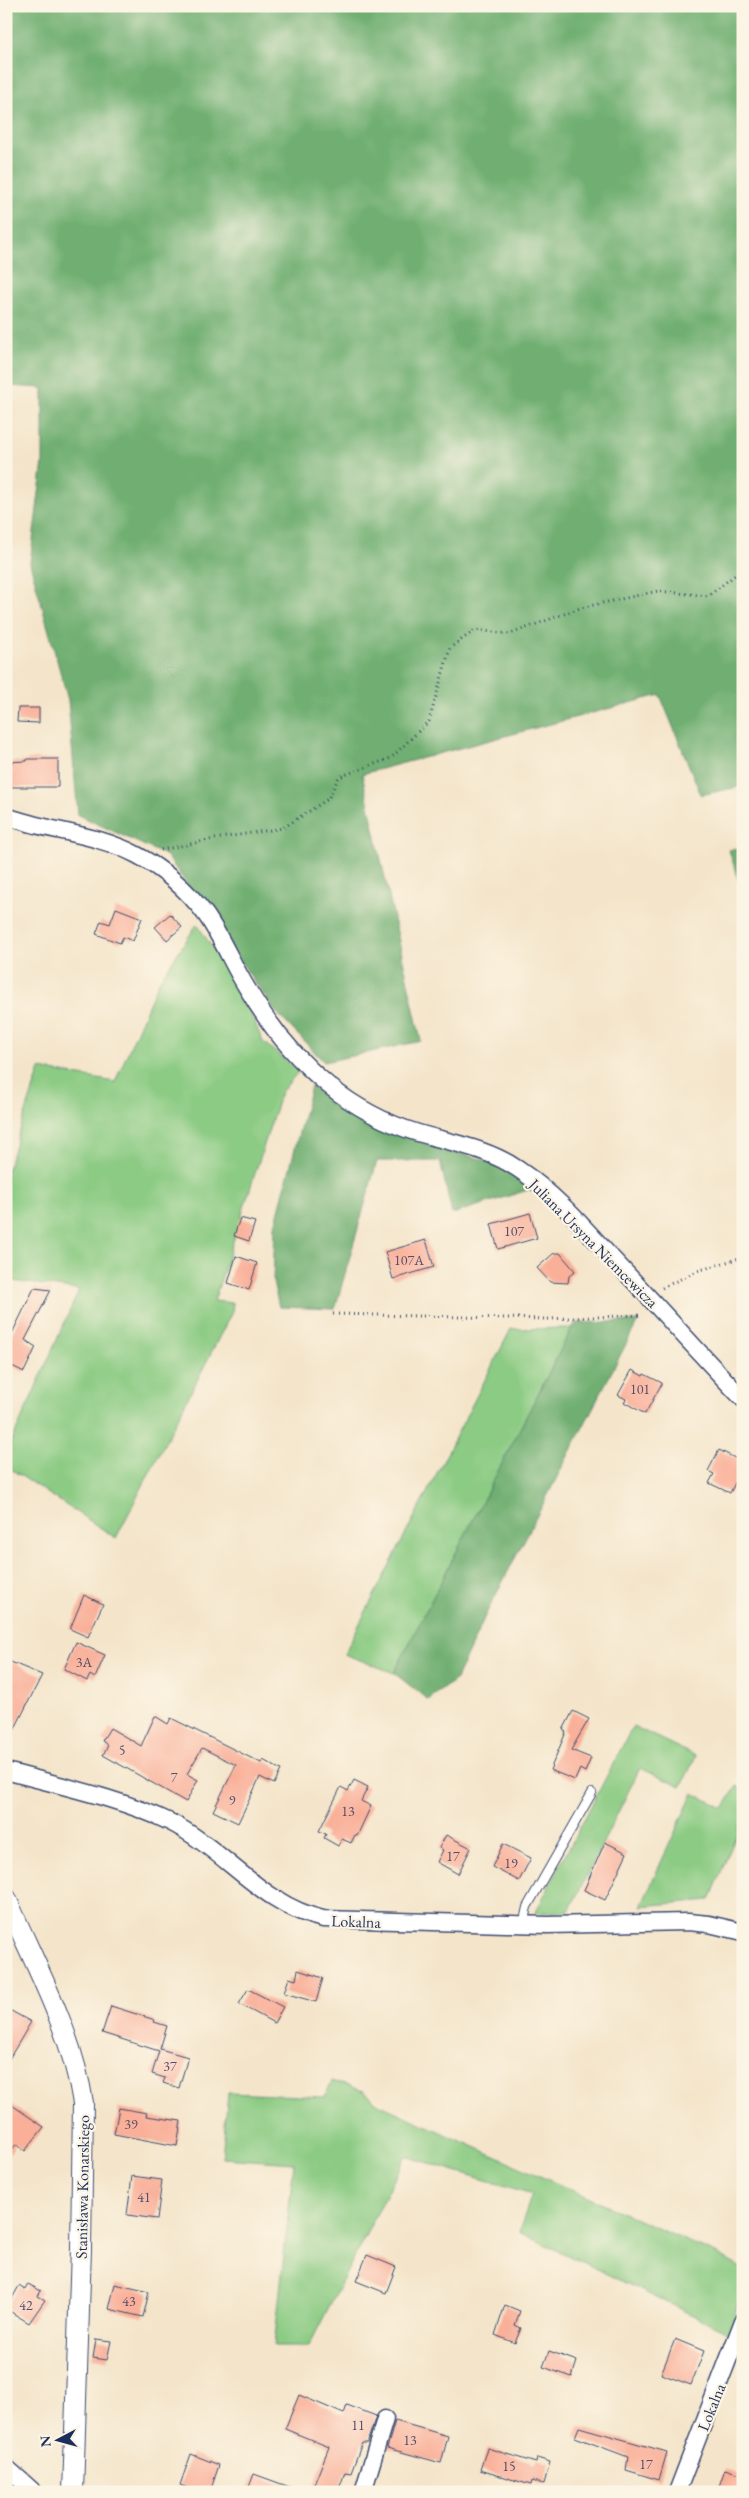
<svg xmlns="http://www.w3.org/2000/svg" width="749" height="2498" viewBox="0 0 749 2498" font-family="'EB Garamond',serif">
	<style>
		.green { fill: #8bcb83; stroke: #537d70 }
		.forest { fill: #70af71; stroke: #466f68 }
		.building { fill: #f9af98 }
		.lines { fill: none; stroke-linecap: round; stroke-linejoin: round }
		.service-casing { stroke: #3c4a6e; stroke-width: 10 }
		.minor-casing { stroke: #3c4a6e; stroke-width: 19 }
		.tertiary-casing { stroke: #3c4a6e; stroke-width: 22 }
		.path { stroke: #3c4a6e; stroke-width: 3; stroke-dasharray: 1 4; stroke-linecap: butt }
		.service { stroke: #fff; stroke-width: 8 }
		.minor { stroke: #fff; stroke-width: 16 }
		.tertiary { stroke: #fff; stroke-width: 20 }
		.labels { text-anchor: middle; stroke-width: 4.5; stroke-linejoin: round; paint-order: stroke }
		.number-label { font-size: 14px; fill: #524f6c }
		.street-label { font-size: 16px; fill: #1b2f5e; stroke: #fcf5e5 }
	</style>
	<rect width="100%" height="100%" fill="#fcf5e5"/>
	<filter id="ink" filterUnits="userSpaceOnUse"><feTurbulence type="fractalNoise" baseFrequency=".02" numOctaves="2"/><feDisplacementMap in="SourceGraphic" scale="10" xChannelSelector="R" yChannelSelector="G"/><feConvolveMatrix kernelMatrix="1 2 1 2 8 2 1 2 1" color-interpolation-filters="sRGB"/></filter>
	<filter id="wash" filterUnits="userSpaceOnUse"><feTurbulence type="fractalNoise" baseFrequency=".0096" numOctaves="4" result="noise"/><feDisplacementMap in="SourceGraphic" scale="20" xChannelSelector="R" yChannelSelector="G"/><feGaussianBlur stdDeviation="1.12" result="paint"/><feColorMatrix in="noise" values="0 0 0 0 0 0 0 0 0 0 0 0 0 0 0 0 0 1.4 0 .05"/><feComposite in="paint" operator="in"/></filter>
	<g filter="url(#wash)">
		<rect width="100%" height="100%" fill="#f4e5ca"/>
		<g class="green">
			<path d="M197 924 243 995 263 1042 299 1071 281 1092 214 1301 233 1303 232 1312 116 1538 6 1466V1454L79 1290 6 1280V1173L40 1069 115 1082 158 983Z"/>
			<path d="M572 1328 394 1673 344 1654 511 1329Z"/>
			<path d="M633 1726 696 1756 681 1787 640 1768 569 1911 535 1913Z"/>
			<path d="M737 1786 743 1789V1818L710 1900 641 1906 693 1793 723 1808Z"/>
			<path d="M332 2081 364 2091 378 2104 720 2256 743 2269V2285L730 2333 519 2232 532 2194 406 2156 309 2346H274L294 2163 222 2158 228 2093 325 2097Z"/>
		</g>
		<g class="forest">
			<path d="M6 6H743V786L701 795 660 695 362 774 421 1041 324 1062 275 1011 167 856 78 815 68 700 30 563 43 462V388L6 386Z"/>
			<path d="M743 846V895L729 850Z"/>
			<path d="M311 1086 364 1122 444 1149 481 1159 512 1172 531 1189 452 1214 440 1161H377L335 1309 279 1307 273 1282 275 1226Z"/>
			<path d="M638 1321 487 1612 456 1679 428 1700 394 1673 572 1328 576 1323Z"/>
		</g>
		<g id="blocks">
			<g class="building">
				<path d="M18 708H39V723L17 722Z"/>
				<path d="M27 759H58V787H6V762L27 761Z"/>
				<path d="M116 908 142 918 133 941 123 937 120 943 96 934 101 921 110 924Z"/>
				<path d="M170 914 182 927 167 940 155 927Z"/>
				<path d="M530 1213 537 1238 498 1249 491 1224Z"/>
				<path d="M240 1218 255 1222 249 1241 234 1236Z"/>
				<path d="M426 1240 434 1267 393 1279 385 1252Z"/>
				<path d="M554 1253H560L575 1271 569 1276 568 1283 550 1282 537 1268Z"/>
				<path d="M236 1256 257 1263 249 1290 228 1283Z"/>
				<path d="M34 1288 51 1290 25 1340 36 1347 24 1372 6 1363V1346Z"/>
				<path d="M632 1370 643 1376 644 1374 662 1383 645 1414 624 1402 626 1399 618 1395Z"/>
				<path d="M719 1450 743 1462V1467L730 1493 709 1483 714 1474 708 1471Z"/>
				<path d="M84 1595 103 1604 88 1637 70 1629Z"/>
				<path d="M76 1642 105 1655 95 1678 90 1675 87 1681 64 1669Z"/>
				<path d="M6 1660 42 1675 6 1746Z"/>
				<path d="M573 1711 589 1719 571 1750 591 1758 585 1772 580 1769 575 1780 550 1770 566 1732 563 1730Z"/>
				<path d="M155 1716 168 1724 171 1718 261 1763 263 1760 281 1770 274 1784 260 1777 238 1823 213 1811 236 1765 202 1748 187 1774 198 1780 186 1802 103 1755 108 1745 102 1741 110 1728 141 1746Z"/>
				<path d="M354 1780 368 1787 361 1801 371 1806 357 1836 355 1835 351 1843 342 1839 338 1846 324 1838 326 1834 319 1831 341 1787 348 1791Z"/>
				<path d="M446 1835 471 1848 458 1874 437 1862 443 1850 439 1848Z"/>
				<path d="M605 1842 627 1853 605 1900 584 1890Z"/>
				<path d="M503 1844 531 1858 519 1881 492 1867Z"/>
				<path d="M298 1970 323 1978 316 2002 284 1993 289 1978 296 1980Z"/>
				<path d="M248 1989 283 2007 274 2023 239 2004Z"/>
				<path d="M111 2006 155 2020 154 2022 167 2026 160 2049 188 2057 179 2088 163 2083 165 2078 152 2074 159 2051 102 2033Z"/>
				<path d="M6 2008 31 2022 6 2064Z"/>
				<path d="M6 2101 44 2127 25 2151 16 2144 6 2158Z"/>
				<path d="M119 2108 147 2113 146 2116 181 2121 177 2146 114 2134Z"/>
				<path d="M132 2176 162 2180 157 2219 127 2215Z"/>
				<path d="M367 2255 396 2267 386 2293 356 2281Z"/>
				<path d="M28 2284 41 2291 38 2296 45 2300 29 2323 6 2309 19 2286 25 2290Z"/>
				<path d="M115 2284 149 2292 143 2317 109 2309Z"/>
				<path d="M505 2305 520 2311 515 2325 521 2328 515 2343 495 2335Z"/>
				<path d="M96 2339 111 2341 107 2360 93 2358Z"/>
				<path d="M675 2339 704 2351 691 2385 661 2374Z"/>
				<path d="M549 2351 577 2361 572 2377 543 2367Z"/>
				<path d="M299 2395 344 2414 347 2405 376 2416 367 2443H362L351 2473 345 2472 338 2492H311L329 2447 285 2429Z"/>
				<path d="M395 2421 448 2436 441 2463 387 2448Z"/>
				<path d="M579 2427 667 2452 659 2480 626 2470 628 2457 575 2437Z"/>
				<path d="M487 2448 536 2463 537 2458 550 2462 544 2484 532 2481 531 2485 480 2470Z"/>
				<path d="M191 2454 219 2465 210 2492H199L180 2485Z"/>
				<path d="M725 2469 743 2475V2492H717Z"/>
				<path d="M254 2474 298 2490V2492H250L252 2488 249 2487Z"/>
			</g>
		</g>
	</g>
	<g filter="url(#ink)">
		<use href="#blocks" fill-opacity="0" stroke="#3c4a6e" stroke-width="1"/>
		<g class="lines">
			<defs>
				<path id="service" d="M523 1925 527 1907 592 1793"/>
				<g id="minor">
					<path d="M6 816C49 832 95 833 137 855 163 869 188 891 206 915 222 938 232 964 247 988 268 1024 295 1058 328 1085 354 1106 385 1123 418 1133 452 1143 487 1148 518 1169 553 1192 582 1225 610 1256 655 1303 698 1352 743 1399"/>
					<path d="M6 1771C57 1785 123 1799 170 1822 224 1849 263 1906 323 1919L548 1925 688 1922 709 1924 743 1932"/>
					<path d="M6 2467 34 2492"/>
					<path d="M363 2492 385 2419"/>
					<path d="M677 2492 743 2321"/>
				</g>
				<path id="tertiary" d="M6 1898C35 1965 72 2031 83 2103L81 2249 73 2492"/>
			</defs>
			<use href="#service" class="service-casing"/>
			<use href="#minor" class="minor-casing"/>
			<use href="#tertiary" class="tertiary-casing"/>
			<g class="path">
				<path d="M161 850 214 839 283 828 328 799 339 777 391 758 429 721 450 648 475 630 510 634 580 608 658 591 708 596 743 569"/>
				<path d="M662 1288 697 1271 743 1257"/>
				<path d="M333 1314 548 1319 642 1315"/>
			</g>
			<use href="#service" class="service"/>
			<use href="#minor" class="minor"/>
			<use href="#tertiary" class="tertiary"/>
		</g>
	</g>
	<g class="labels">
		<g class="number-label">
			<text x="514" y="1236">107</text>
			<text x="409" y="1265">107A</text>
			<text x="640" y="1394">101</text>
			<text x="84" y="1667">3A</text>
			<text x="122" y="1755">5</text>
			<text x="174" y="1782">7</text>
			<text x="232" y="1805">9</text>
			<text x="348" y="1816">13</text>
			<text x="453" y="1861">17</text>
			<text x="511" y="1868">19</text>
			<text x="170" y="2071">37</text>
			<text x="131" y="2129">39</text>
			<text x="144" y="2202">41</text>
			<text x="129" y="2306">43</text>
			<text x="26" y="2310">42</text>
			<text x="358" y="2430">11</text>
			<text x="410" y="2445">13</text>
			<text x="646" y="2469">17</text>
			<text x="509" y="2471">15</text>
		</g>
		<g class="street-label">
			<text transform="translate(594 1243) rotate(45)" y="6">Juliana Ursyna Niemcewicza</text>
			<text transform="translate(356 1921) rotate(2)" y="6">Lokalna</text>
			<text transform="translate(82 2187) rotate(-89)" y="6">Stanisława Konarskiego</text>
			<text transform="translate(711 2407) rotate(-68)" y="6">Lokalna</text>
		</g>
	</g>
	<rect width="749" height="2498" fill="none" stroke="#fcf5e5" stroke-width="25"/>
	<g transform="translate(58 2440) rotate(264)" stroke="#fcf5e5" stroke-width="4" paint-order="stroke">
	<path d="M0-4L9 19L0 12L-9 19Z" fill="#1b2f5e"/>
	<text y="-8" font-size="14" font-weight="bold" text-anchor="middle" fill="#1b2f5e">N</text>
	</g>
</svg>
